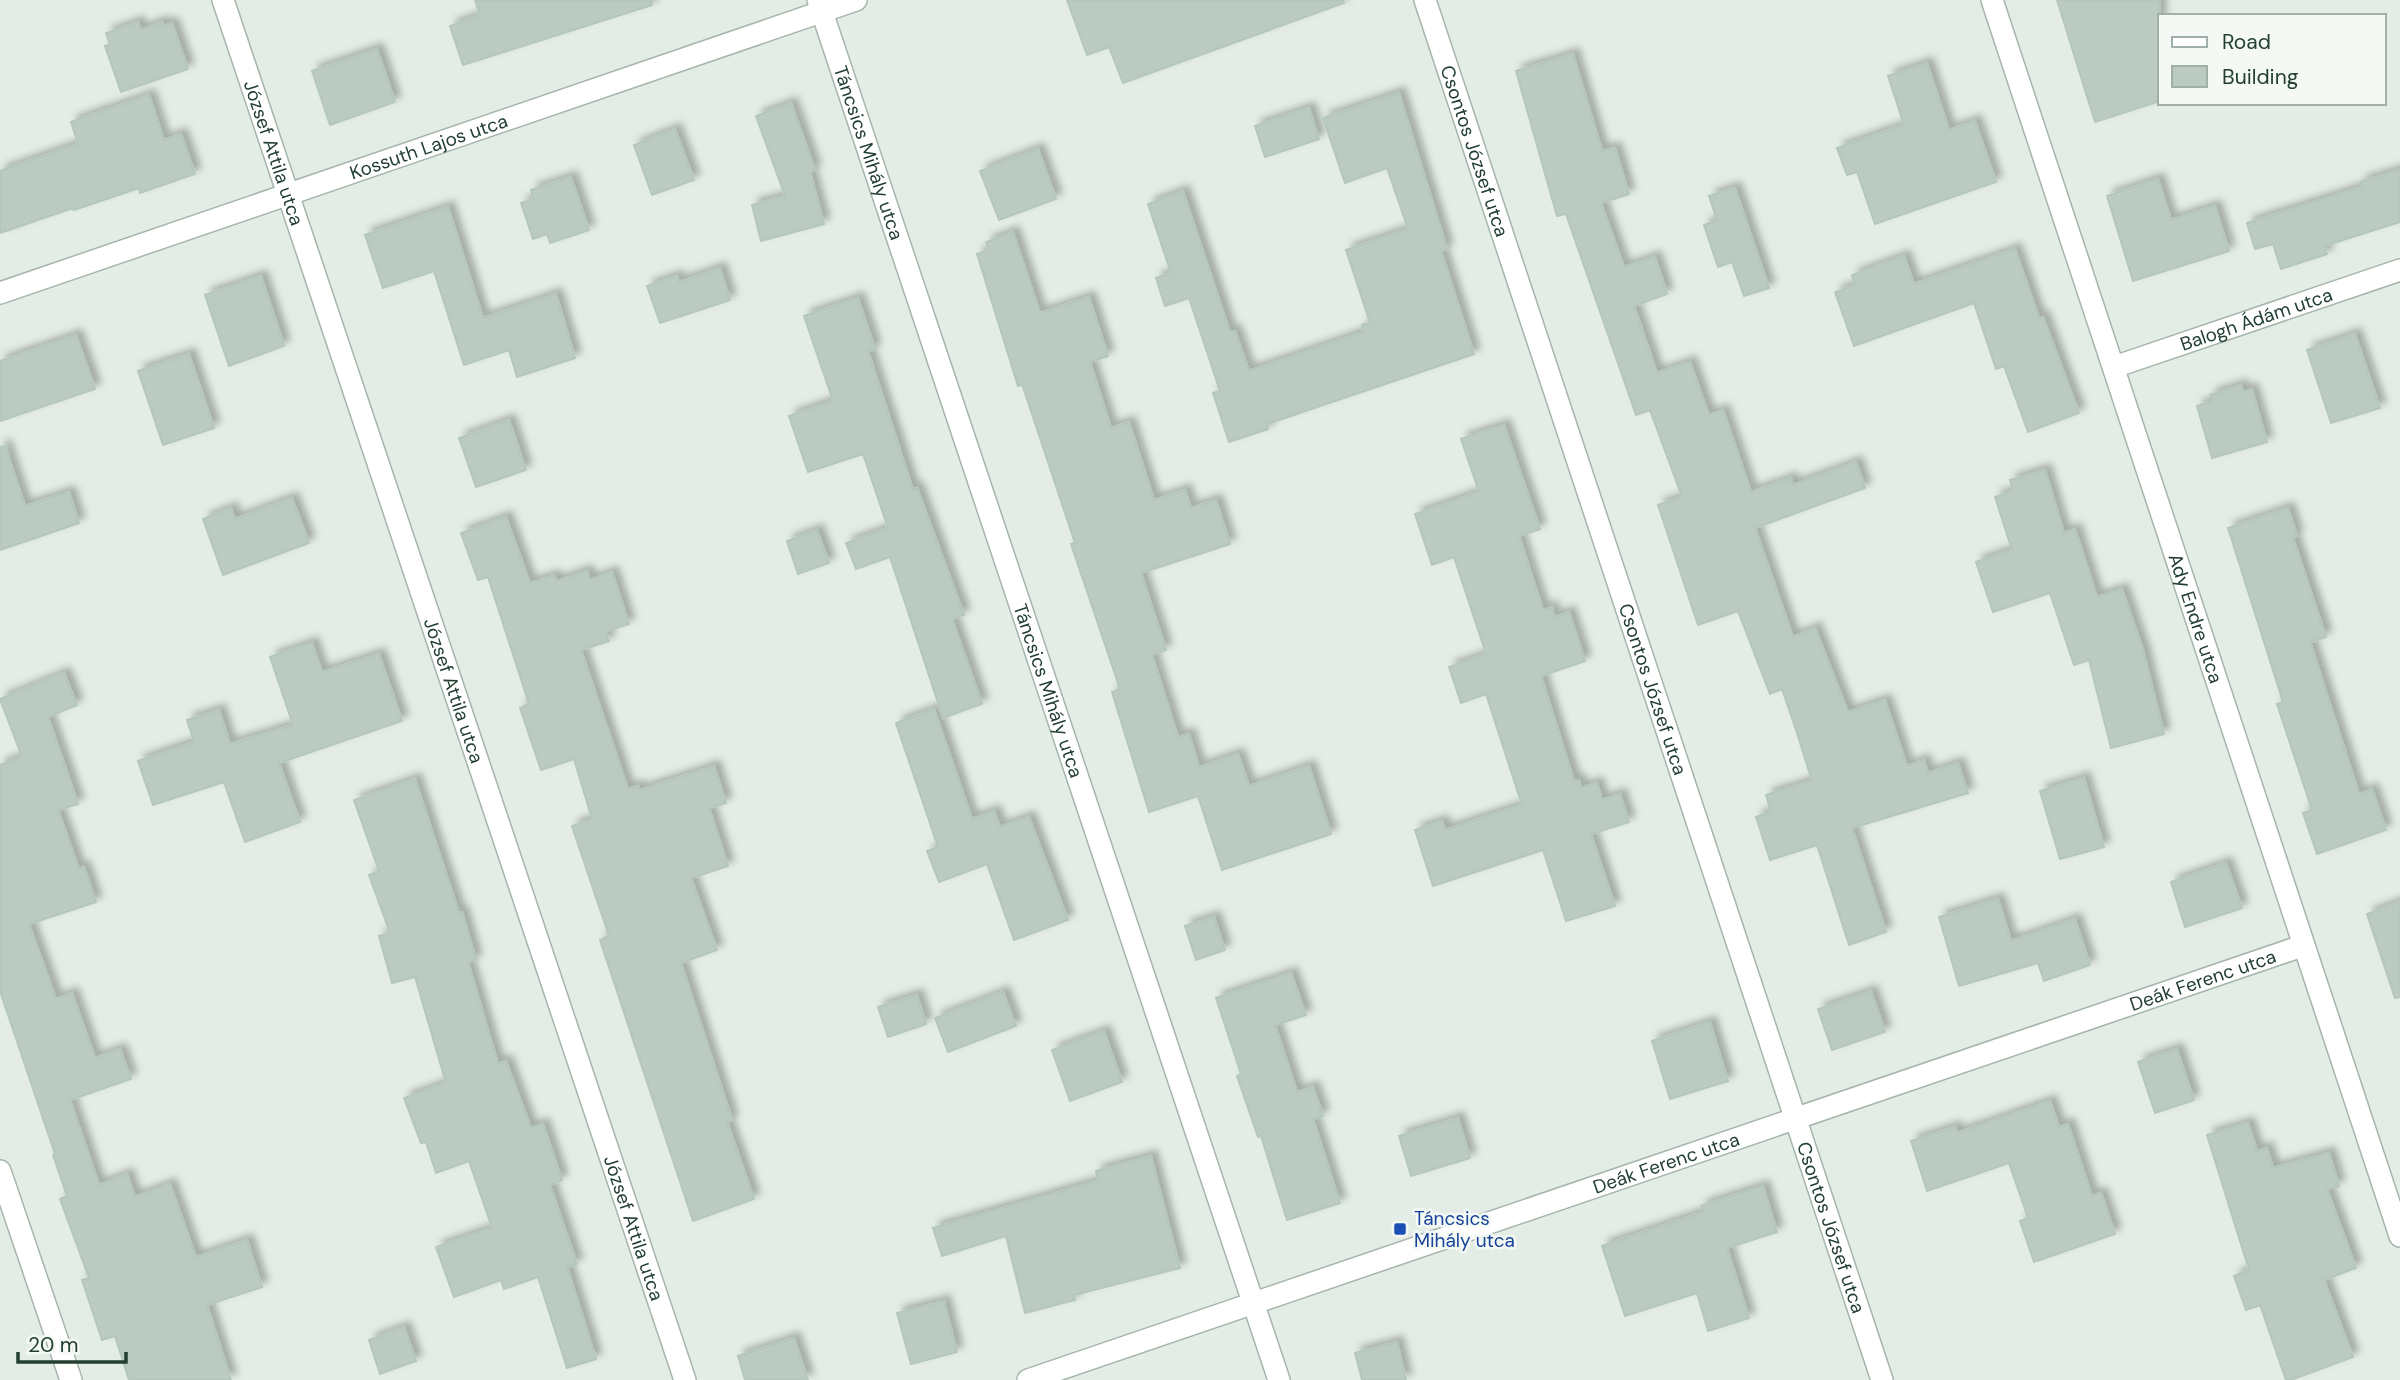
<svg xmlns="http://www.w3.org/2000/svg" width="2400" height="1380" viewBox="0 0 2400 1380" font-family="'DM Sans',sans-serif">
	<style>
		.building { fill: #bbcbc1; stroke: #b5c7bb; stroke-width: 2; filter: url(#shadow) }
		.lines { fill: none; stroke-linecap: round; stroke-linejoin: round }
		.minor-casing { stroke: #a5b5ac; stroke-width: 24 }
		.minor { stroke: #fff; stroke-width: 21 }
		.transit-dot { fill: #1a4fb4; stroke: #f4f9f5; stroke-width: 2.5 }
		.labels { text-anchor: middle; stroke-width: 5; stroke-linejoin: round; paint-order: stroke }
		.street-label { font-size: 19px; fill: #223f31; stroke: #f4f9f5 }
		.transit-label { font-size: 19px; fill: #164399; stroke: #f4f9f5; text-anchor: start }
	</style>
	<defs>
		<filter id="shadow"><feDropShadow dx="6" dy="-6" stdDeviation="3.5" flood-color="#0004"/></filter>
	</defs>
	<rect width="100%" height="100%" fill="#e3ede6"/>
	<g class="building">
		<path d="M475 0H651L652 5 463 65 450 26 480 15Z"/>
		<path d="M1067 0H1343L1344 3 1123 83 1109 47 1087 55Z"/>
		<path d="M2057 0H2160V101L2095 122Z"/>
		<path d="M138 22 141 30 162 22 163 26 172 23 188 69 121 92 105 46 110 44 106 33Z"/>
		<path d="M377 49 395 102 330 125 312 71Z"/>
		<path d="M1573 54 1602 151 1615 148 1629 194 1601 203 1624 267 1655 257 1667 294 1634 306 1657 373 1690 362 1709 415 1723 410 1751 492 1791 478 1793 485 1856 462 1865 488 1755 528 1793 637 1815 628 1848 712 1885 700 1907 766 1924 760 1928 773 1958 763 1968 793 1852 828 1886 932 1849 945 1817 845 1770 860 1756 817 1771 812 1766 795 1812 781 1796 730 1782 689 1770 694 1738 611 1698 625 1658 505 1682 497 1650 410 1636 415 1566 214 1557 216 1516 71Z"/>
		<path d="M1927 63 1949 130 1975 121 1996 182 1875 224 1857 172 1847 175 1837 148 1904 125 1888 76Z"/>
		<path d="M1399 93 1447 249 1441 251 1474 354 1267 424 1268 429 1229 442 1213 393 1220 391 1189 298 1165 306 1156 278 1171 273 1148 204 1183 191 1230 332 1235 331 1249 371 1364 332 1362 325 1370 323 1346 250 1408 229 1387 168 1345 183 1323 118Z"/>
		<path d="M149 95 164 140 181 134 195 174 140 193 139 188 74 210 73 208 0 233V171L78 144 71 122Z"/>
		<path d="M791 103 815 170 810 172 824 224 761 241 752 205 785 196 756 116Z"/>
		<path d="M1309 108 1319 139 1265 157 1255 126Z"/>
		<path d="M675 129 694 180 652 195 634 145Z"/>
		<path d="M1038 149 1056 199 999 220 980 171Z"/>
		<path d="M2400 170V222L2324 246 2327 254 2281 269 2273 244 2255 249 2247 223 2362 187 2360 182Z"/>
		<path d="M571 177 589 230 550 243 547 234 533 239 521 203 534 199 531 190Z"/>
		<path d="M2158 179 2171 220 2215 206 2229 251 2133 281 2107 196Z"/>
		<path d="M1735 188 1769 288 1744 296 1732 262 1718 267 1704 225 1717 220 1709 196Z"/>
		<path d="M448 207 483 318 556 294 575 358 517 377 509 350 464 365 434 271 383 288 365 235Z"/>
		<path d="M1013 232 1040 313 1089 297 1108 356 1090 362 1111 428 1129 422 1154 500 1185 490 1191 508 1216 500 1230 544 1141 573 1166 650 1152 655 1178 737 1189 734 1199 767 1238 754 1249 786 1309 766 1331 834 1222 870 1198 796 1149 812 1112 692 1120 689 1071 544 1075 543 1022 384 1018 386 977 254 989 250 986 242Z"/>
		<path d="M2015 249 2039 318 2043 317 2079 413 2028 432 2004 366 1996 369 1974 303 1854 346 1835 292 1855 285 1852 275 1904 256 1914 284Z"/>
		<path d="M720 268 730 300 660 323 647 286 677 276 679 282Z"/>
		<path d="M261 276 284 346 229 366 205 295Z"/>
		<path d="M858 298 875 349 868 351 913 490 917 488 964 615 952 619 982 704 943 718 890 557 856 569 846 543 888 528 863 454 808 472 789 416 833 401 804 316Z"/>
		<path d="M2355 334 2380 408 2331 423 2307 350Z"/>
		<path d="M76 335 95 389 0 421V361Z"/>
		<path d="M189 354 214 428 163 445 138 371Z"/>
		<path d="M2241 385 2243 392 2252 389 2267 442 2212 458 2197 406 2212 401 2210 395Z"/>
		<path d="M509 420 526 470 476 487 459 438Z"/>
		<path d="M1504 425 1540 529 1519 536 1543 610 1552 607 1554 617 1569 612 1585 661 1541 676 1574 781 1579 780 1581 788 1597 783 1602 800 1620 794 1629 822 1591 834 1615 906 1566 921 1543 850 1433 886 1415 830 1442 821 1445 830 1522 805 1486 694 1461 703 1449 667 1486 654 1454 557 1432 565 1415 514 1479 492 1461 439Z"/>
		<path d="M5 446 25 506 69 492 79 523 0 550V447Z"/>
		<path d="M2045 470 2064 533 2075 529 2097 597 2122 589 2143 650 2164 734 2111 748 2089 660 2074 665 2050 593 1993 612 1976 562 2012 550 1995 497 2013 491 2010 480Z"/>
		<path d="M292 498 309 543 223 575 203 519 231 508 235 519Z"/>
		<path d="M2288 508 2297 536 2293 538 2326 637 2310 642 2359 794 2372 789 2386 830 2317 854 2303 813 2312 810 2277 704 2283 702 2228 528Z"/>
		<path d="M506 517 530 583 554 576 557 581 587 571 590 580 612 572 629 624 606 631 609 641 581 650 628 789 638 786 640 790 714 766 726 803 709 808 728 866 691 878 717 950 681 963 732 1120 727 1122 754 1199 693 1221 600 940 609 936 572 826 592 819 574 759 541 770 520 708 529 704 488 577 478 580 461 533Z"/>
		<path d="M817 530 829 563 798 574 787 541Z"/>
		<path d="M312 643 322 672 379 654 402 721 279 763 300 822 245 842 224 782 153 805 138 761 194 742 187 720 219 710 230 744 293 725 270 657Z"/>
		<path d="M64 673 77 705 48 717 78 804 58 810 79 869 84 867 96 902 29 924 56 999 72 993 95 1058 120 1049 131 1079 70 1100 99 1185 127 1174 135 1197 170 1184 196 1257 247 1240 262 1287 207 1305 231 1380H129L115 1336 102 1340 82 1280 89 1278 60 1199 67 1196 53 1155 55 1154 0 991V765L22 757 0 699Z"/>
		<path d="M934 709 972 819 994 811 1000 827 1029 817 1068 920 1014 940 987 864 939 882 927 851 938 847 896 723Z"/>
		<path d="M2084 778 2104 847 2060 859 2040 791Z"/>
		<path d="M415 779 459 913 462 912 476 960 468 962 498 1064 506 1061 531 1128 543 1124 562 1180 550 1185 577 1264 567 1267 596 1359 567 1368 538 1277 504 1289 501 1280 454 1297 436 1247 492 1228 469 1161 436 1173 426 1142 421 1143 404 1098 446 1083 415 977 392 983 379 936 390 933 369 875 379 871 354 800Z"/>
		<path d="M2226 863 2242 908 2185 927 2171 882Z"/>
		<path d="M1998 899 2011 941 2075 919 2090 965 2044 981 2038 963 1959 986 1939 917Z"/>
		<path d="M2400 902V997L2395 998 2367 914Z"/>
		<path d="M1214 917 1225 950 1196 960 1185 926Z"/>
		<path d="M1291 973 1306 1015 1275 1025 1297 1092 1313 1087 1323 1116 1313 1119 1340 1203 1287 1220 1261 1136 1258 1137 1237 1076 1241 1074 1216 998Z"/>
		<path d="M1871 991 1885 1032 1832 1050 1818 1009Z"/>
		<path d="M1003 992 1016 1026 948 1052 935 1018Z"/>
		<path d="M917 995 926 1024 888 1037 878 1007Z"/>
		<path d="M1710 1022 1728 1081 1670 1099 1652 1041Z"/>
		<path d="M1104 1031 1122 1082 1070 1101 1052 1050Z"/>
		<path d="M2177 1049 2194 1100 2155 1113 2138 1062Z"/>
		<path d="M2050 1101 2059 1127 2068 1124 2092 1196 2101 1193 2115 1234 2034 1262 2020 1221 2028 1218 2009 1163 1927 1191 1911 1141 1955 1127 1957 1133Z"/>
		<path d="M1458 1118 1470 1158 1411 1176 1399 1136Z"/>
		<path d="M2248 1123 2257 1151 2267 1148 2273 1168 2329 1153 2339 1186 2327 1189 2356 1268 2324 1280 2353 1357 2291 1380H2286L2260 1305 2246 1310 2234 1276 2249 1270 2207 1135Z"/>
		<path d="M1151 1156 1180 1268 1074 1295 1075 1300 1025 1313 1006 1236 942 1256 933 1228 1098 1181 1096 1171Z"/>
		<path d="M1763 1186 1777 1232 1727 1248 1749 1318 1708 1331 1697 1293 1625 1316 1602 1246 1703 1212 1701 1206Z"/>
		<path d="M944 1301 957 1352 911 1364 897 1313Z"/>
		<path d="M404 1327 416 1361 380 1374 369 1340Z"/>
		<path d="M794 1338 808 1380H745L738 1356Z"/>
		<path d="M1397 1342 1406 1380H1362L1355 1353Z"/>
	</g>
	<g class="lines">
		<defs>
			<g id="minor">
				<path id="s1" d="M223 0 685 1380"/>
				<path id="s2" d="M818 0 1279 1380"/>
				<path id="s3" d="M1425 0 1882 1380"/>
				<path id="s4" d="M1992 0 2400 1236"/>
				<path id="s5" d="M0 293 856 0"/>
				<path id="s6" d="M2114 367 2400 270"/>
				<path d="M0 1171 71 1380"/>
				<path id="s7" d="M1028 1380 2302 946"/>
			</g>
		</defs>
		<use href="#minor" class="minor-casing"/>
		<use href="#minor" class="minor"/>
	</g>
	<rect class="transit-dot" x="1393" y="1222" width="14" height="14" rx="3.5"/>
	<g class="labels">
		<g class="street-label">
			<text dy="7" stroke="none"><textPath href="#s5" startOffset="453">Kossuth Lajos utca</textPath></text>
			<text dy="7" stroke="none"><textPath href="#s2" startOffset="161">Táncsics Mihály utca</textPath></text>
			<text dy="7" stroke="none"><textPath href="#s3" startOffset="159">Csontos József utca</textPath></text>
			<text dy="7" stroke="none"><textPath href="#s1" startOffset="161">József Attila utca</textPath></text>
			<text dy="7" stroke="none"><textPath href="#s6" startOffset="150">Balogh Ádám utca</textPath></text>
			<text dy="7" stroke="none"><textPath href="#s4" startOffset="651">Ady Endre utca</textPath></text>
			<text dy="7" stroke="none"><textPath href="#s1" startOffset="728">József Attila utca</textPath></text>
			<text dy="7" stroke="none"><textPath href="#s2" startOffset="728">Táncsics Mihály utca</textPath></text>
			<text dy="7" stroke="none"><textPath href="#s3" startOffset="726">Csontos József utca</textPath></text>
			<text dy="7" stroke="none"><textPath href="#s7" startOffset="1241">Deák Ferenc utca</textPath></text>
			<text dy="7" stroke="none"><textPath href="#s7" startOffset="674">Deák Ferenc utca</textPath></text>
			<text dy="7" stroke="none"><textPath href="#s1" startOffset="1295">József Attila utca</textPath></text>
			<text dy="7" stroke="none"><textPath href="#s3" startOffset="1293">Csontos József utca</textPath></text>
		</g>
		<g class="transit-label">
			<text x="1414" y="1225">Táncsics<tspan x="1414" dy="22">Mihály utca</tspan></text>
		</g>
	</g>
	<rect x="2158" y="14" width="228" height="91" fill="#f4f9f5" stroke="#a0afa7" stroke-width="2"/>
	<rect x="2172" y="37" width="35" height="10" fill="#ffffff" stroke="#a0afa7" stroke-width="2"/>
	<text x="2222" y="49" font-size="21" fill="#223f31">Road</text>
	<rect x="2172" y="66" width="35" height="21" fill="#bbcbc1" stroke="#a0afa7" stroke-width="2"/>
	<text x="2222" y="84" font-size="21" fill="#223f31">Building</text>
	<path d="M18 1352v10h108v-10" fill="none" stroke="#223f31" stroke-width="3.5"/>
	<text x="28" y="1352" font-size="21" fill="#223f31" stroke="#f4f9f5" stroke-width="5" paint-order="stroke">20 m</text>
</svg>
